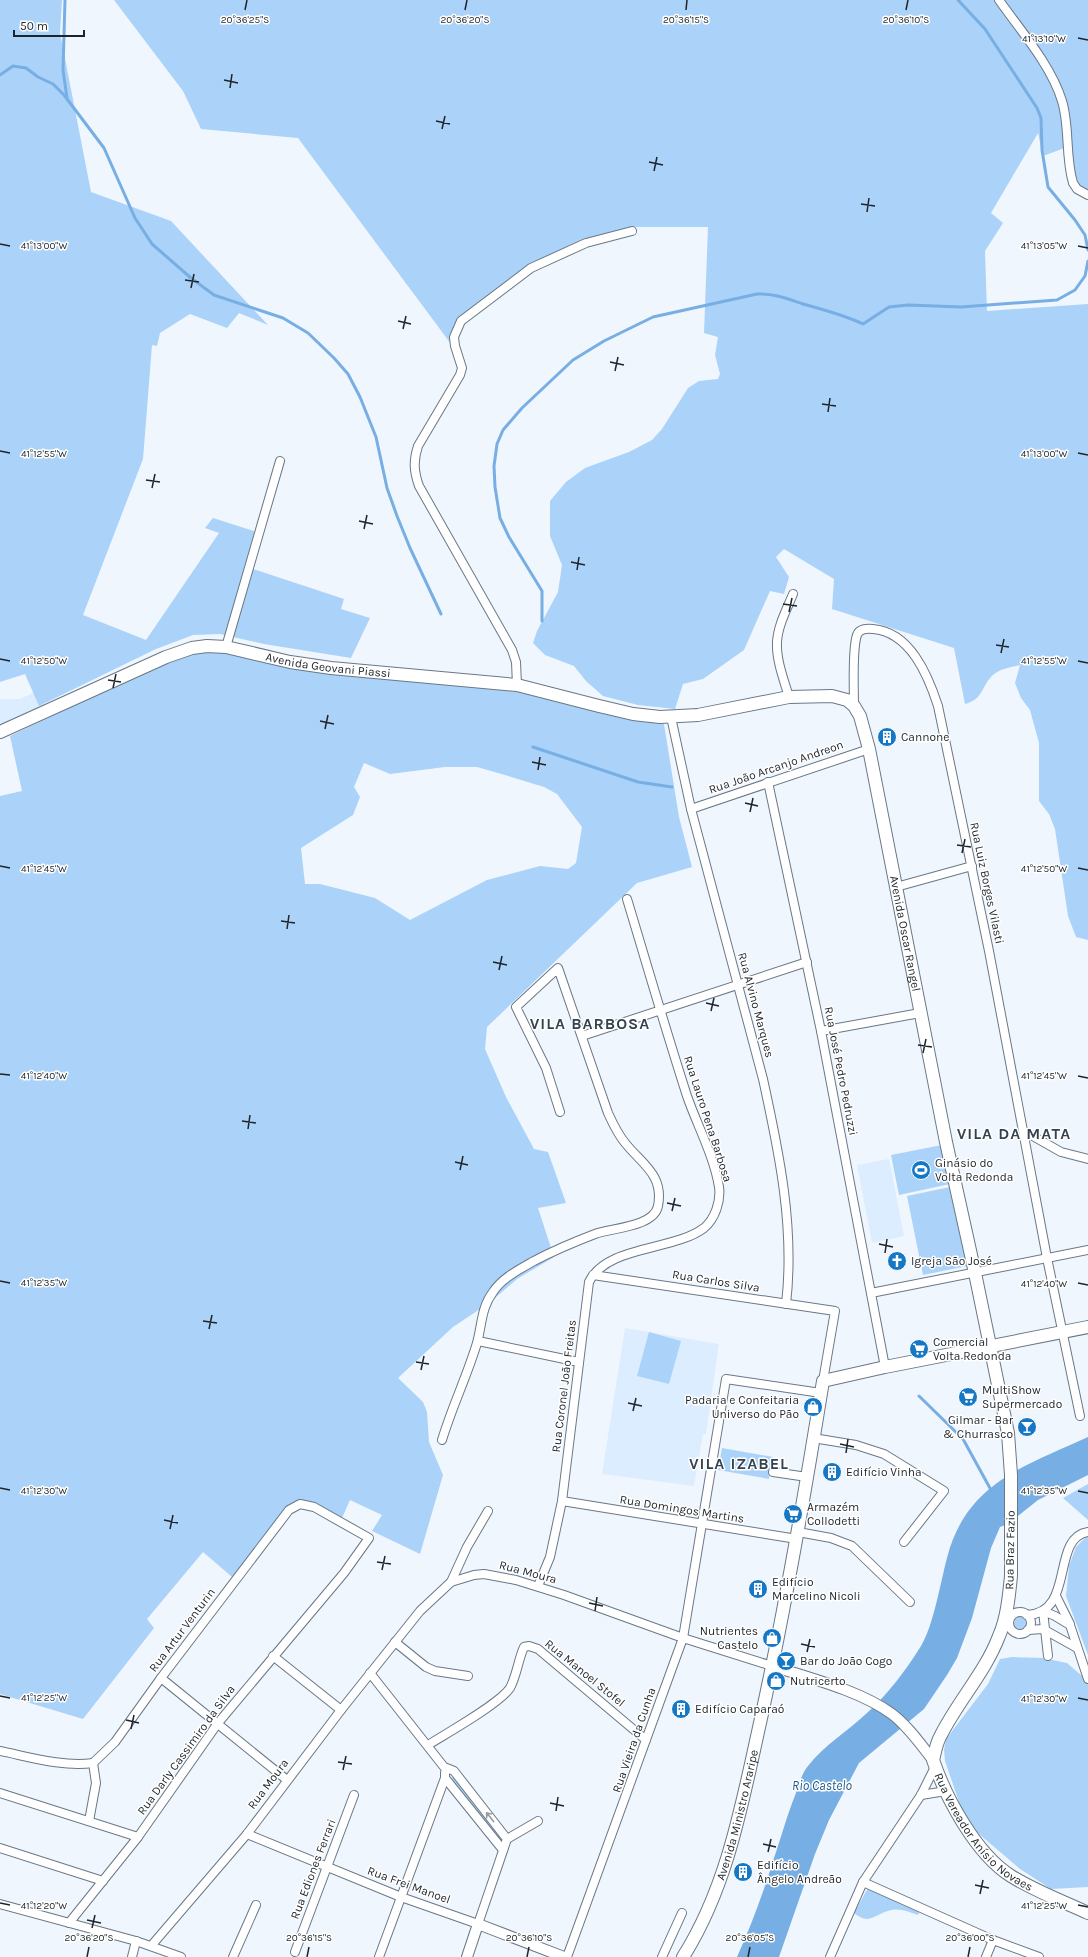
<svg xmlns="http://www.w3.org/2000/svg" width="1088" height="1957" viewBox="0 0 1088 1957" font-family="Karla,sans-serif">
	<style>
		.built { fill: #dcedff }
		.green { fill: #abd2f9; fill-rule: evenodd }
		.water { fill: #77aee3 }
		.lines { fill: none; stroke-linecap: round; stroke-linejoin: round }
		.stream { stroke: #77aee3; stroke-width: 3 }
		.minor-casing { stroke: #697886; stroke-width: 10 }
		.tertiary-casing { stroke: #697886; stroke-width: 12 }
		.secondary-casing { stroke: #697886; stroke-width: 14 }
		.minor { stroke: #fff; stroke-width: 8 }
		.tertiary { stroke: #fff; stroke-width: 10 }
		.secondary { stroke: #fff; stroke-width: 12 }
		.oneway { stroke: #9a9c9f }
		.ticks { fill: none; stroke: #1e242a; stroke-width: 1.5 }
		.labels { text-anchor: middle; stroke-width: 3; stroke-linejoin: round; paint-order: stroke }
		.street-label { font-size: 12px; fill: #1e242a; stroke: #fff }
		.poi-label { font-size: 12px; fill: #1e242a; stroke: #fff; text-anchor: start }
		.water-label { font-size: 13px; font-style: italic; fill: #1d5789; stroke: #fff }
		.district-label { font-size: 16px; font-weight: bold; letter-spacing: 1px; fill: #35424f; stroke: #fff }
		.ticks-label { font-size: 10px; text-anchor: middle; fill: #1e242a; stroke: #fff; stroke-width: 3; stroke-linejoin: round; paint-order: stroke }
	</style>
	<rect width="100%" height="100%" fill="#f0f6fd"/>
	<g class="built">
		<path d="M37 691 44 707 0 728V699H20Z"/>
		<path d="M889 1159 904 1236 872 1243 857 1165Z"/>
		<path d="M625 1328 719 1344 706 1434H703L694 1486 602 1474Z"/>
	</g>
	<g class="green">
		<path d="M0 0H62L60 33 91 192 171 221 268 325 239 313 227 328 190 314 160 333 157 346 152 345 143 459 83 615 146 640 219 533 205 528 213 518 257 532 247 567 344 599 341 609 370 618 351 658 264 644 220 634 193 635 156 649 39 706 25 674 0 682Z"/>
		<path d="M114 0H1088V197L1076 192 1070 146 1043 156 1038 133 991 213 1003 223 985 251 987 311 1088 304V940L1076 937 1068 916 1055 829 1049 814 1039 801V743L1030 710 1021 698 1015 683 1020 665C1011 667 999 669 993 675 981 686 984 699 965 704L954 648 832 609 834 579 784 549 776 557 789 577 784 594 770 591 744 650 703 679 683 684 675 709 638 705 603 696 586 681 574 666 545 655 533 643 537 631 558 592 562 565 550 536V501L566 482 585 468 629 452 652 440 662 429 688 388 699 381 718 379 720 374 715 355 718 337 704 333 708 227H629L604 236 524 274 466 314 454 348 298 138 201 129 183 91Z"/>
		<path d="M202 650 512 690 622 717 664 724 679 817 692 867 637 883 487 1027 485 1049 506 1097 534 1149 548 1152 566 1203 538 1208 554 1257 517 1279 489 1303 453 1327 398 1378 423 1402 427 1412 429 1442 443 1475 420 1554 372 1531 382 1515 350 1500 342 1518 313 1503 291 1505 232 1577 203 1552 147 1619 154 1628 83 1719 0 1694V796L22 791 10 736 174 658ZM364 763 390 774 445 767H477L505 775 544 787 557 794 582 827 576 863 568 869 540 866 487 880 410 920 375 898 320 884H305L301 848 353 815 360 797 354 787Z"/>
		<path d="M942 1145 950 1184 899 1195 891 1155Z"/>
		<path d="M950 1187 967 1266 923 1275 907 1196Z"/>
		<path d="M649 1332 681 1341 669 1384 637 1376Z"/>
		<path d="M722 1448 773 1457 769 1479 718 1470Z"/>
		<path d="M1088 1484V1520L1063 1498Z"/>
		<path d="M1088 1528V1655L1066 1596 1069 1566 1076 1547 1087 1536Z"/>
		<circle cx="1020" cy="1623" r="6"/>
		<path d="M1012 1657 1043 1658 1067 1663 1088 1681V1887L1051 1889 1020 1869 979 1834 967 1821 959 1802 945 1761 944 1750 946 1739 988 1684 1000 1659Z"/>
		<path d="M454 1777 503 1840 502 1842 451 1778Z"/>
		<path d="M868 1888 920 1911 918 1915C910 1912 899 1908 891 1910 874 1914 870 1926 854 1913Z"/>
	</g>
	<path class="water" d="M1088 1437V1475L1038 1500 1008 1524 1000 1527 991 1548 972 1618 957 1658 947 1675 924 1709 859 1763 829 1820 815 1854 779 1957H737C751 1926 763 1894 773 1861 781 1838 787 1815 796 1793 799 1784 802 1773 808 1766 824 1745 848 1731 867 1713 888 1694 906 1670 921 1646 934 1624 940 1584 947 1558 966 1483 1025 1466 1088 1437Z"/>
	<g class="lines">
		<g class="stream">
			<path d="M65 0 63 70 67 98"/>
			<path d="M958 0 985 29 1037 108 1041 118 1042 150 1048 187 1075 220 1085 235 1088 250"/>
			<path d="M0 75 13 66 26 68 38 77 53 84 64 95 104 148 135 218 152 244 191 278 214 295 283 318 308 333 334 358 348 374 360 397 376 437 387 488 397 516 410 548 441 614"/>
			<path d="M542 621V591L509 537 500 518 495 487 494 466 497 444 503 430 522 408 573 360 604 341 653 317 757 294C773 293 788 299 803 304 824 310 844 315 863 324L889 307 908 305 961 307 1057 300 1075 290 1085 276 1088 261"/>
			<path d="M533 747 638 782 672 787"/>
			<path d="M919 1396 963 1439 991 1490"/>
		</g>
		<defs>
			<g id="minor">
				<path d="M999 0C1020 30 1051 65 1062 101 1070 127 1065 156 1073 183L1077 189 1088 195"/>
				<path d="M226 647 280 461"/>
				<path d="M517 685 516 662 512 650 419 486C414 472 413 461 418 446L460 375 462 368 455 346 454 337 461 321 531 268 586 243 632 231"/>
				<path d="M789 697C784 680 776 660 777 642 778 625 787 609 793 594"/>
				<path d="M854 706C854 689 852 649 857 635 859 629 867 628 873 629 910 632 928 675 938 706L989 951 1047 1258 1080 1416"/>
				<path d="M671 717 691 809 763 1079C779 1152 795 1228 786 1304"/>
				<path d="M768 782 821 1031 885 1367"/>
				<path d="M691 809 869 749"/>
				<path d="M896 887 972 866"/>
				<path d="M821 1031 920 1013"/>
				<path d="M582 1036 807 962"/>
				<path d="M1024 1131 1061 1152 1088 1159"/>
				<path d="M593 1275 835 1311 823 1381"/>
				<path d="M871 1293 1088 1250"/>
				<path d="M478 1341 579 1362"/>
				<path d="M813 1438 856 1445 884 1454 944 1491 904 1542"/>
				<path d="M442 1440C452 1407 467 1376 477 1343 482 1325 481 1308 493 1292 502 1278 520 1269 534 1261 553 1251 574 1242 595 1234 611 1228 654 1227 658 1206 664 1175 642 1164 626 1144 618 1135 613 1124 608 1113L558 968 516 1007 546 1068 560 1112"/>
				<path d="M773 1472 807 1477"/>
				<path d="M562 1501 797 1539"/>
				<path d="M798 1532 831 1538 852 1546 910 1602"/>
				<path d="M451 1582 467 1547 488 1511"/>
				<path d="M538 1586 550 1557 562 1501 589 1282C607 1245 674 1251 704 1228 715 1219 721 1201 719 1187 714 1156 697 1125 687 1096 666 1031 647 965 627 899"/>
				<path d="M1056 1596 1070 1624"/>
				<circle cx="1020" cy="1623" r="11"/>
				<path d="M1027 1615C1076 1613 1050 1538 1088 1532"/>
				<path d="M1028 1630 1043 1629 1077 1648"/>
				<path d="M395 1642 426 1667 435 1671 468 1676"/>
				<path d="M273 1656 341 1710"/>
				<path d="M1048 1656 1043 1611 1055 1616 1070 1625 1088 1679"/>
				<path d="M161 1678 287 1780"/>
				<path d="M428 1745C447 1733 499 1704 510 1688 517 1675 518 1660 524 1647L529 1646 538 1649 646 1740"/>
				<path d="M0 1751C30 1757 62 1767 93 1763"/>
				<path d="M445 1773V1778L503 1850"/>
				<path d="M0 1793 138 1837"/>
				<path d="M921 1795 946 1791"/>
				<path d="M89 1821 96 1783 93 1763"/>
				<path d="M247 1834 401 1897 478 1924 507 1839 454 1771 444 1767 370 1673"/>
				<path d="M507 1839 538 1821"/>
				<path d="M0 1848 103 1881"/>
				<path d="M863 1882 993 1940 1039 1957"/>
				<path d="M0 1904 136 1941 181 1957"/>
				<path d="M69 1923 138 1837 218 1723 344 1573 369 1538 314 1507 300 1504 289 1510 161 1678 115 1742 93 1763"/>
				<path d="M151 1946 247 1834 341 1710 420 1611 451 1582 474 1575 484 1574 516 1580 564 1595 683 1638 772 1666"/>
				<path d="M295 1952 354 1795"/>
				<path d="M132 1957 136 1941"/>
				<path d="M233 1957 256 1905"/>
				<path d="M379 1957 445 1778"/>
				<path d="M567 1957 683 1638 726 1379 821 1393"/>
				<path d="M662 1957 682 1913"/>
				<path d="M830 1957 863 1882 921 1795 935 1767"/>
				<path d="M986 1957 993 1940"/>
			</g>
			<g id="tertiary">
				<path d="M772 1666C810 1678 861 1691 892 1714 908 1726 921 1745 933 1760"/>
				<path d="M467 1957 478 1924 564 1957"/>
			</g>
			<g id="secondary">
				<path id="s1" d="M0 732 166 657 192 648 207 646 226 647 290 662 331 668 517 685 599 706 633 714 660 717 698 715 789 697 832 696 847 700 854 706 860 716 869 749 946 1142 975 1273 1008 1433 1011 1475V1576C1009 1596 1007 1618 999 1636 985 1673 957 1702 940 1737 936 1744 935 1753 933 1760 946 1798 976 1854 1011 1876 1035 1891 1062 1901 1088 1913"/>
				<path id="s2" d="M683 1957C726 1889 741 1809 758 1732 784 1616 804 1499 823 1381L885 1367 1088 1327"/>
			</g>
		</defs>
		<use href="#minor" class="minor-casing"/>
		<use href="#tertiary" class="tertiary-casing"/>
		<use href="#secondary" class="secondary-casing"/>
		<use href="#minor" class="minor"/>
		<use href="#tertiary" class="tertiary"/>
		<use href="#secondary" class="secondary"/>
	</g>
	<defs><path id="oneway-shaft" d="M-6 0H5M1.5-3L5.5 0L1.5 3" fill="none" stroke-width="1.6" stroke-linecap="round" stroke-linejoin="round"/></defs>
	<use class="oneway" href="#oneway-shaft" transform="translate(490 1817) rotate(-129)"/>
	<path class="ticks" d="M245 10 247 0M465 10 467 0M686 10 687 0M906 10 908 0M1078 38 1088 40M224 80 238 83M230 88 232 74M436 121 450 124M442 129 445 116M649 162 663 165M654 171 657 157M861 204 875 206M867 212 869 198M0 244 10 246M1078 246 1088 248M185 280 199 282M191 288 194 274M398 321 411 324M403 329 406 316M610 362 624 365M615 371 618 357M822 404 836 406M828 412 830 398M0 451 10 453M1078 453 1088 455M146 480 160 482M152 488 155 474M359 521 373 524M364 529 367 515M571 562 585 565M577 570 579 557M783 604 797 606M789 612 792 598M996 645 1009 647M1001 653 1004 639M0 659 10 661M1078 661 1088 663M108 680 121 682M113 688 116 674M320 721 334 724M325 729 328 715M532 762 546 765M538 770 540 757M745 803 758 806M750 812 753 798M957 845 971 847M962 853 965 839M0 866 10 868M1078 868 1088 870M281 921 295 923M287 929 289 915M493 962 507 965M499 970 502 956M706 1003 719 1006M711 1011 714 998M918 1045 932 1047M923 1053 926 1039M0 1074 10 1075M1078 1076 1088 1078M242 1121 256 1123M248 1129 250 1115M455 1162 468 1165M460 1170 463 1156M667 1203 681 1206M672 1211 675 1198M879 1244 893 1247M885 1253 887 1239M0 1281 10 1283M1078 1283 1088 1285M203 1321 217 1323M209 1329 212 1315M416 1362 429 1364M421 1370 424 1356M628 1403 642 1406M633 1411 636 1398M840 1444 854 1447M846 1453 848 1439M0 1488 10 1490M1078 1491 1088 1493M164 1520 178 1523M170 1529 173 1515M377 1562 391 1564M382 1570 385 1556M589 1603 603 1606M595 1611 597 1597M801 1644 815 1647M807 1652 810 1639M0 1696 10 1698M1078 1698 1088 1700M126 1720 139 1723M131 1729 134 1715M338 1762 352 1764M343 1770 346 1756M550 1803 564 1806M556 1811 558 1797M763 1844 776 1847M768 1852 771 1839M975 1885 989 1888M980 1894 983 1880M0 1903 10 1905M1078 1905 1088 1907M87 1920 101 1923M92 1928 95 1915M87 1957 89 1947M307 1957 309 1947M527 1957 529 1947M748 1957 750 1947M968 1957 970 1947"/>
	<defs>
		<symbol id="building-disc" viewBox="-11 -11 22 22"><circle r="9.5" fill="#1678c4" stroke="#fff"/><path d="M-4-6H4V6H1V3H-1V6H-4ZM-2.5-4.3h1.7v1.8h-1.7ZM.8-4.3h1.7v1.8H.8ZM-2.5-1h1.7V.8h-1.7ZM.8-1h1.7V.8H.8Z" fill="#fff"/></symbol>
		<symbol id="stadium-disc" viewBox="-11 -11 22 22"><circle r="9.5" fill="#1678c4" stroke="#fff"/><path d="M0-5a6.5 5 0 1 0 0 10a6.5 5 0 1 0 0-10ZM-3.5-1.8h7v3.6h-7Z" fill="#fff"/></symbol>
		<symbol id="church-disc" viewBox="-11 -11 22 22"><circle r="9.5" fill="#1678c4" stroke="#fff"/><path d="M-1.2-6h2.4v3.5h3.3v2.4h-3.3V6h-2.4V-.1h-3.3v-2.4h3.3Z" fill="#fff"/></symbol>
		<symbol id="supermarket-disc" viewBox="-11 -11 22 22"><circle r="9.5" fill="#1678c4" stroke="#fff"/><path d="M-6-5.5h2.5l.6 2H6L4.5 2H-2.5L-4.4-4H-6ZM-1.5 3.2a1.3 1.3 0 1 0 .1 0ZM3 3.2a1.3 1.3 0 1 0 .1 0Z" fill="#fff"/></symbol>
		<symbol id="shop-disc" viewBox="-11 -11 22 22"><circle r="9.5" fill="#1678c4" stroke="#fff"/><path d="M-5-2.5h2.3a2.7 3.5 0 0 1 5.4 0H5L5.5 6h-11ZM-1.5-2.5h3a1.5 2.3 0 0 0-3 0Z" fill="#fff"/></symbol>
		<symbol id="bar-disc" viewBox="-11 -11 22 22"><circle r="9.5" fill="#1678c4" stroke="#fff"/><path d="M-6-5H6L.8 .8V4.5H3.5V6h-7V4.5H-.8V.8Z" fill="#fff"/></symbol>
	</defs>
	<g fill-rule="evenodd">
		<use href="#building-disc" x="876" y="726" width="22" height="22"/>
		<use href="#stadium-disc" x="910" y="1159" width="22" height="22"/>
		<use href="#church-disc" x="886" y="1250" width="22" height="22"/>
		<use href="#supermarket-disc" x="908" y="1338" width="22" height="22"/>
		<use href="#supermarket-disc" x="957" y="1386" width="22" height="22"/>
		<use href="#shop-disc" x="802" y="1396" width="22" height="22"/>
		<use href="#bar-disc" x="1016" y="1416" width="22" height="22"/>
		<use href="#building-disc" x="821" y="1461" width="22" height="22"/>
		<use href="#supermarket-disc" x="782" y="1503" width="22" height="22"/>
		<use href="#building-disc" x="747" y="1578" width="22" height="22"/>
		<use href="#shop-disc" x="761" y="1627" width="22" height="22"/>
		<use href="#bar-disc" x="775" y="1650" width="22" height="22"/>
		<use href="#shop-disc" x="765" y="1670" width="22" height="22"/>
		<use href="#building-disc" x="670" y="1698" width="22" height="22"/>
		<use href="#building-disc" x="732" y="1861" width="22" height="22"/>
	</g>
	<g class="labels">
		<g class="street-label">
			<text dy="4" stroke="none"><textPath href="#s1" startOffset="348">Avenida Geovani Piassi</textPath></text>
			<text transform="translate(776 767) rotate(-19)" y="4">Rua João Arcanjo Andreon</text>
			<text transform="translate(987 883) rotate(78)" y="4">Rua Luiz Borges Vilasti</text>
			<text dy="4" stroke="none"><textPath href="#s1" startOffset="1117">Avenida Oscar Rangel</textPath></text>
			<text transform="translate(756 1005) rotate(75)" y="4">Rua Alvino Marques</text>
			<text transform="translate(841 1071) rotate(79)" y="4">Rua José Pedro Pedruzzi</text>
			<text transform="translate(708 1119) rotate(72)" y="4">Rua Lauro Pena Barbosa</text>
			<text transform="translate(716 1281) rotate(9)" y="4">Rua Carlos Silva</text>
			<text transform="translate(564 1386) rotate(-83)" y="4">Rua Coronel João Freitas</text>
			<text transform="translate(682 1509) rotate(9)" y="4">Rua Domingos Martins</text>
			<text transform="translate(1010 1550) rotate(-89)" y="4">Rua Braz Fazio</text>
			<text transform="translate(528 1572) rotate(15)" y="4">Rua Moura</text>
			<text transform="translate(182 1630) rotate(-53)" y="4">Rua Artur Venturin</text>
			<text transform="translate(585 1673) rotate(39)" y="4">Rua Manoel Stofel</text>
			<text transform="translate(634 1740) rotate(-71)" y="4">Rua Vieira da Cunha</text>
			<text transform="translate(186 1750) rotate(-54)" y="4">Rua Darly Cassimiro da Silva</text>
			<text transform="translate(268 1784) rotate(-53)" y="4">Rua Moura</text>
			<text dy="4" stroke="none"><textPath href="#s2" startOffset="153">Avenida Ministro Araripe</textPath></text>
			<text dy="4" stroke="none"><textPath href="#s1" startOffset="2063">Rua Vereador Anísio Novaes</textPath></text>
			<text transform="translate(313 1869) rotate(-69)" y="4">Rua Ediones Ferrari</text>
			<text transform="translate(409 1885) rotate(20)" y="4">Rua Frei Manoel</text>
		</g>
		<g class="poi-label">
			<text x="901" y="741">Cannone</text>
			<text x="935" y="1167">Ginásio do<tspan x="935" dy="14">Volta Redonda</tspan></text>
			<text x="911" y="1265">Igreja São José</text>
			<text x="933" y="1346">Comercial<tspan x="933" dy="14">Volta Redonda</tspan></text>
			<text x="982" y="1394">MultiShow<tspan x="982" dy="14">Supermercado</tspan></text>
			<text x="799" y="1404" text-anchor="end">Padaria e Confeitaria<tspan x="799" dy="14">Universo do Pão</tspan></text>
			<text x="1013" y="1424" text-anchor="end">Gilmar - Bar<tspan x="1013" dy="14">&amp; Churrasco</tspan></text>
			<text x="846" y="1476">Edifício Vinha</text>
			<text x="807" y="1511">Armazém<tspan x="807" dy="14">Collodetti</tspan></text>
			<text x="772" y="1586">Edifício<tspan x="772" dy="14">Marcelino Nicoli</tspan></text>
			<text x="758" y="1635" text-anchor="end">Nutrientes<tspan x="758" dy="14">Castelo</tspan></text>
			<text x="800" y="1665">Bar do João Cogo</text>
			<text x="790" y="1685">Nutricerto</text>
			<text x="695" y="1713">Edifício Caparaó</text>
			<text x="757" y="1869">Edifício<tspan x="757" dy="14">Ângelo Andreão</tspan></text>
		</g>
		<g class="water-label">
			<text x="822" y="1790">Rio Castelo</text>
		</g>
		<g class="district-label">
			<text x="590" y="1029">VILA BARBOSA</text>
			<text x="1014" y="1139">VILA DA MATA</text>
			<text x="739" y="1469">VILA IZABEL</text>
		</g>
	</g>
	<g class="ticks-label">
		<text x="465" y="23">20°36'20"S</text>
		<text x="686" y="23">20°36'15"S</text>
		<text x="906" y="23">20°36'10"S</text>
		<text x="245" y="23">20°36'25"S</text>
		<text x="1044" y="42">41°13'10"W</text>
		<text x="44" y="249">41°13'00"W</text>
		<text x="1044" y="249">41°13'05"W</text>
		<text x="44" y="457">41°12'55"W</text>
		<text x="1044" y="457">41°13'00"W</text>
		<text x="44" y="664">41°12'50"W</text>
		<text x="1044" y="664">41°12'55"W</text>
		<text x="44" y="872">41°12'45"W</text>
		<text x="1044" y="872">41°12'50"W</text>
		<text x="44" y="1079">41°12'40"W</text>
		<text x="1044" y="1079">41°12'45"W</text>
		<text x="44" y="1286">41°12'35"W</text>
		<text x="1044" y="1287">41°12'40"W</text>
		<text x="44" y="1494">41°12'30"W</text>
		<text x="1044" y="1494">41°12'35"W</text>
		<text x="44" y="1701">41°12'25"W</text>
		<text x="1044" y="1702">41°12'30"W</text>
		<text x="44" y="1909">41°12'20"W</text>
		<text x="1044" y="1909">41°12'25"W</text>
		<text x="89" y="1941">20°36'20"S</text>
		<text x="309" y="1941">20°36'15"S</text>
		<text x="529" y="1941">20°36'10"S</text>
		<text x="750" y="1941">20°36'05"S</text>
		<text x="970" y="1941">20°36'00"S</text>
	</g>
	<path d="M14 30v6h70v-6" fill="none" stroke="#1e242a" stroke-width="2"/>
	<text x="20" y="30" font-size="12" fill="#1e242a" stroke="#ffffff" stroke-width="3" paint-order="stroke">50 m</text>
</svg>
